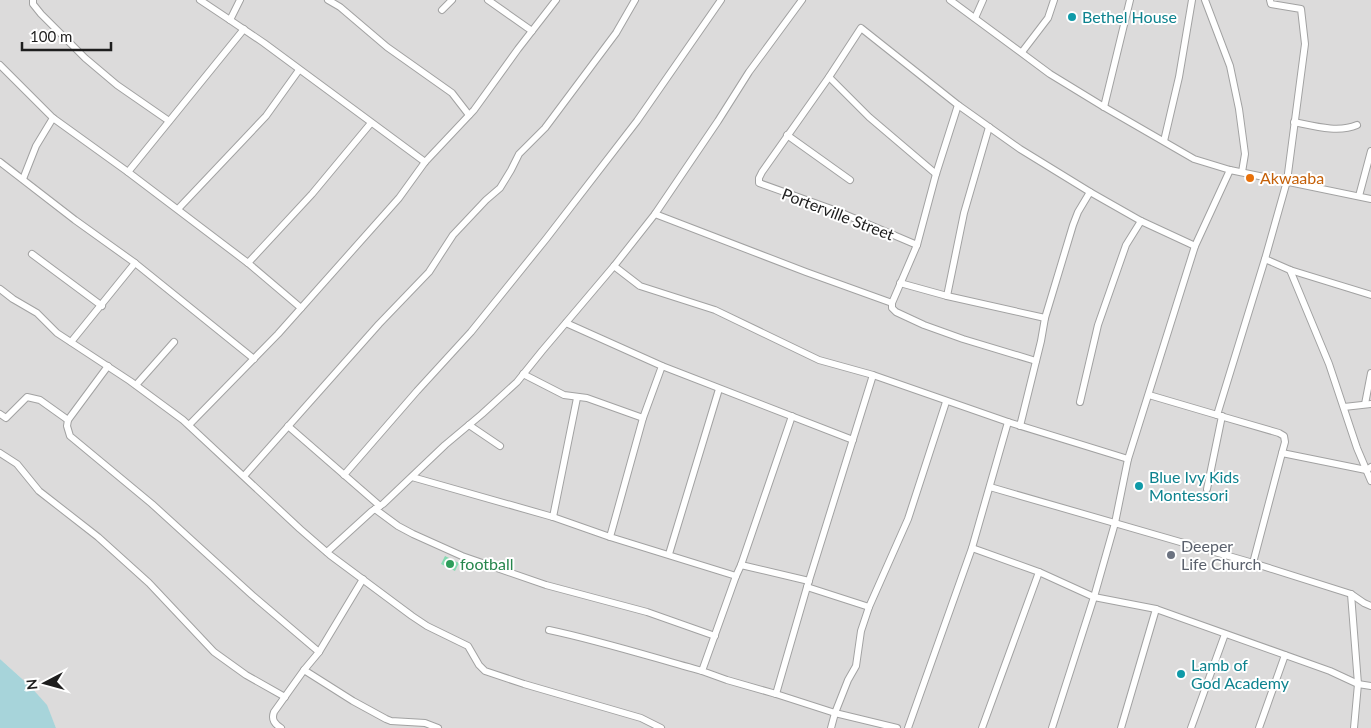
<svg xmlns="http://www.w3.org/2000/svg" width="1371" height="728" viewBox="0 0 1371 728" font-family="Lato,sans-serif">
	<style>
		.residential { fill: #dcdbdb }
		.pitch { fill: #87dab2 }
		.water { fill: #a7d4da }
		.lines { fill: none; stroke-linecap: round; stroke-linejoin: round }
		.minor-casing { stroke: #a2a2a2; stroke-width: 8 }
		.minor { stroke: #fff; stroke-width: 6 }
		.culture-dot { fill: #0f9aa8; stroke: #fff; stroke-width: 2 }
		.food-dot { fill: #e8710a; stroke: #fff; stroke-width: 2 }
		.worship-dot { fill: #6b7280; stroke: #fff; stroke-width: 2 }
		.leisure-dot { fill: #2e9e5b; stroke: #fff; stroke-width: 2 }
		.labels { text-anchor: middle; stroke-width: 4; stroke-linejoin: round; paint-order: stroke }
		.culture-label { font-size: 16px; fill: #0d838f; stroke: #fff; text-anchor: start }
		.food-label { font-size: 16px; fill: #c56008; stroke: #fff; text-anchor: start }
		.street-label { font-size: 16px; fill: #1e1e1e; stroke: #fff }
		.worship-label { font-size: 16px; fill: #5b616d; stroke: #fff; text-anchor: start }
		.leisure-label { font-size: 16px; fill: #27864d; stroke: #fff; text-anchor: start }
	</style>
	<rect width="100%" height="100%" fill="#efebe5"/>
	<path class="residential" d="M0 0H1371V728H56L46 705 30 686 0 659Z"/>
	<path class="pitch" d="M445 556 459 563 455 571 441 564Z"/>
	<path class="water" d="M0 659 30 686 47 705 56 728H0Z"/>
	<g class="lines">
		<defs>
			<g id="minor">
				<path d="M33 0V4L41 14 85 58 117 85 169 121"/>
				<path d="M200 0 230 20"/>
				<path d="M240 0 230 20 264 43 425 162"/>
				<path d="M328 0 340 7 387 47 452 93 469 115"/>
				<path d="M488 0 532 31"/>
				<path d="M950 0 1050 74 1104 107 1194 159 1230 170 1371 199"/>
				<path d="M1205 0 1230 66 1239 109 1245 154 1242 172"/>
				<path d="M442 10 452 0"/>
				<path d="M975 18 983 0"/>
				<path d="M1022 52 1048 18 1054 0"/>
				<path d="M0 65 53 118 128 172 248 263 301 308"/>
				<path d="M829 77 869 117 936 174"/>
				<path d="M958 105 936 174 917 245 892 303V308L896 312 924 325 963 339 1036 361"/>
				<path d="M1104 107 1130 0"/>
				<path d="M1294 122C1314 126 1338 133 1357 125"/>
				<path d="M787 135 850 180"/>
				<path d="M1164 141 1179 77 1192 0"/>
				<path d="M0 162 75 220 135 263 254 359"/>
				<path d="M128 172 244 29"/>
				<path d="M23 179 36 146 53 118"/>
				<path d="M1359 196 1371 151"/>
				<path d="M178 209 266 116 299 70"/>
				<path d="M655 214 806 272 892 303"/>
				<path d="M917 245 837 211 759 183V178L762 172 829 77 861 28 958 105 1020 149 1090 192 1141 221 1195 246"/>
				<path d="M32 254 102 306"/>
				<path d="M1265 259 1290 270 1371 295"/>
				<path d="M248 263 312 194 371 123"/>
				<path d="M614 266 640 286 715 310 819 360 873 375 1008 422 1128 459"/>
				<path d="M1290 270 1329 364 1357 448 1371 481"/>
				<path d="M900 283 947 296 1045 318"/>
				<path d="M0 289 13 299 37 313 57 333 130 381 183 420 300 529 330 555 412 616 427 626 468 646 479 665 485 671 524 684 641 718 661 728"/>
				<path d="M947 296 964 213 989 127"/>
				<path d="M566 323 662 366 853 440"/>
				<path d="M71 342 135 263"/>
				<path d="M108 366 68 420 67 426 70 436 152 504 252 595 319 652"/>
				<path d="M662 366 643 418 610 537 736 576"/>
				<path d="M523 374 564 395 587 398 643 418"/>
				<path d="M136 385 174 342"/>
				<path d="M1149 395 1217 415 1265 259 1287 181 1305 44 1301 9 1271 4 1270 0"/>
				<path d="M1080 402 1098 325 1126 245 1141 221"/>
				<path d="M1365 404 1371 373"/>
				<path d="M1344 407 1371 404"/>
				<path d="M0 414 6 418 27 397 40 400 68 420"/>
				<path d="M1217 415 1279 433 1284 436 1285 442 1282 453 1253 563"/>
				<path d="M792 416 741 565 736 576 702 671 727 680 776 694 835 713 897 728"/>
				<path d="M189 425 278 334 399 198 425 162 474 110 518 49 556 0"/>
				<path d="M469 425 500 446"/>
				<path d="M288 426 380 506"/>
				<path d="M1020 426 1041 341 1045 318 1073 225 1078 212 1090 192"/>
				<path d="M0 453 17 464 39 491 98 537 149 583 214 652 246 675 285 697"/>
				<path d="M1282 453 1366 470 1371 467"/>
				<path d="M344 475 417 391 471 332 546 239 637 121 721 0"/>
				<path d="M244 476 379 324 429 272 453 235 486 200 500 188 511 170 519 154 545 128 616 33 635 0"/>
				<path d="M412 477 553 517 610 537"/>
				<path d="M990 487 1253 563 1351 594 1364 603 1371 606"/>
				<path d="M1207 489 1222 416"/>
				<path d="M375 509 398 526 413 534 462 556 546 585 647 612 715 636"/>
				<path d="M553 517 577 398"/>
				<path d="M972 548 1039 572 1094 597 1156 609 1330 671 1358 684 1371 686"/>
				<path d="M327 552 372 511 383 504 445 445 482 414 517 382 542 351 614 266 655 214 718 121 749 72 802 0"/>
				<path d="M669 554 719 389"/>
				<path d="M741 565 809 581"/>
				<path d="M807 587 869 607"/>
				<path d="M1351 594 1358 684 1354 728"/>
				<path d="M549 630C601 641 651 657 702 671"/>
				<path d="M304 670 353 701 386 719 391 721 425 723 438 728"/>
				<path d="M776 694 807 587 873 375"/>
				<path d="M281 728C275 724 271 720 274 712L304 670 319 652 363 579"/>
				<path d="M831 728 835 713 848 680 856 666 861 631 869 607 908 519 946 402"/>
				<path d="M908 728 972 548 1008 422"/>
				<path d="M982 728 1039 572"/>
				<path d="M1052 728 1094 597 1115 523 1128 459 1195 246 1230 170"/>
				<path d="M1121 728 1156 609"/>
				<path d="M1191 728 1225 634"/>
				<path d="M1259 728 1285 655"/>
			</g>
		</defs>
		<use href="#minor" class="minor-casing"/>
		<use href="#minor" class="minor"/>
	</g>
	<g class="culture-dot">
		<circle cx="1072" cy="17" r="5"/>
		<circle cx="1139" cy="486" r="5"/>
		<circle cx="1181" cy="674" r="5"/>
	</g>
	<circle class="food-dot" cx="1250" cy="178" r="5"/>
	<circle class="worship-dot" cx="1171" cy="555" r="5"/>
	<circle class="leisure-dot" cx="450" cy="564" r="5"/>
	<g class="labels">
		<g class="culture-label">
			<text x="1082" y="23">Bethel House</text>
			<text x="1149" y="483">Blue Ivy Kids<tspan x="1149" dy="18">Montessori</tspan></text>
			<text x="1191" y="671">Lamb of<tspan x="1191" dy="18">God Academy</tspan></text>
		</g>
		<g class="food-label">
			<text x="1260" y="184">Akwaaba</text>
		</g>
		<g class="street-label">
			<text transform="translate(838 214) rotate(21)" y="6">Porterville Street</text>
		</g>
		<g class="worship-label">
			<text x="1181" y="552">Deeper<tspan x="1181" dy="18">Life Church</tspan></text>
		</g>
		<g class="leisure-label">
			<text x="460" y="570">football</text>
		</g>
	</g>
	<g transform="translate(45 683) rotate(264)" stroke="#ffffff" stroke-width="4" paint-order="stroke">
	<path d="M0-4L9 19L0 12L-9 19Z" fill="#1e1e1e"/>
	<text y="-8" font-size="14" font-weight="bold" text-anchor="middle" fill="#1e1e1e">N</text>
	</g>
	<path d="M22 42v8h89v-8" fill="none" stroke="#1e1e1e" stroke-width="2.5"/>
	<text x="30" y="42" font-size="15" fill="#1e1e1e" stroke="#ffffff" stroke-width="4" paint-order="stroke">100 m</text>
</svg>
